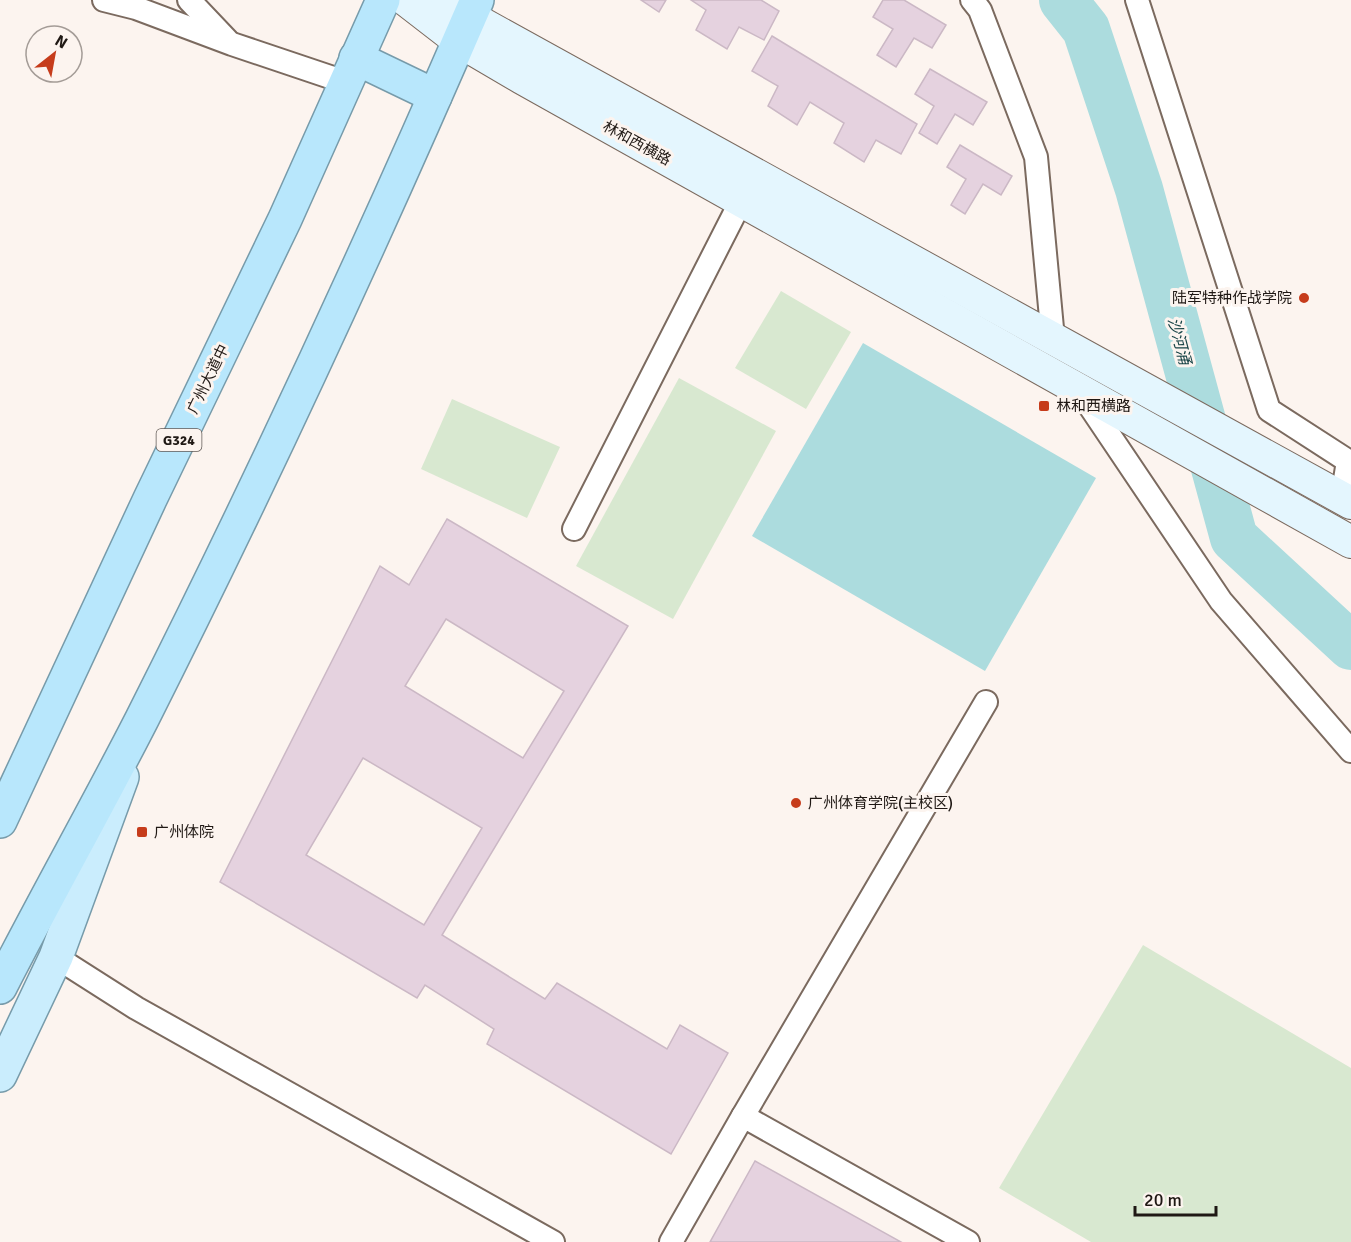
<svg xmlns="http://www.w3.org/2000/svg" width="1351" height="1242" viewBox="0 0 1351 1242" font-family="Signika,'Noto Sans SC',sans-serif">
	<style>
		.green { fill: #d8e8d0 }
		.water { fill: #acdcde }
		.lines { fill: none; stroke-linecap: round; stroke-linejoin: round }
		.river { stroke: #acdcde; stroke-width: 48 }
		.building { fill: #e5d2df; stroke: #cbb8c5; stroke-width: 1.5; fill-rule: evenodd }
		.minor-casing { stroke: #7b6a5f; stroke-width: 26 }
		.secondary-casing { stroke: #7b6a5f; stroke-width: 34 }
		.primary-casing { stroke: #779baa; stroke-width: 36 }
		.trunk-casing { stroke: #779baa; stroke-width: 36 }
		.minor { stroke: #fff; stroke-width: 22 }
		.secondary { stroke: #e4f6fe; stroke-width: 32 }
		.primary { stroke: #caedfd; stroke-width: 33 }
		.trunk { stroke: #b8e7fc; stroke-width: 33 }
		.poi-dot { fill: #c63c1b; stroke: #fcf4ef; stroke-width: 2 }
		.labels { text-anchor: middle; stroke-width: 6; stroke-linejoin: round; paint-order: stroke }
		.shield { fill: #fcf4ef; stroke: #615a56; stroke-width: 1.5 }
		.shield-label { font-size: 14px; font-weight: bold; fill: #1f1814 }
		.street-label { font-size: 15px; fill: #1f1814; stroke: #fcf4ef }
		.poi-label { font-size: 15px; fill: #1f1814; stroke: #fcf4ef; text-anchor: start }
		.water-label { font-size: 16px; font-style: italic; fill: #164245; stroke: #fcf4ef }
	</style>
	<rect width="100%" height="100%" fill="#fcf4ef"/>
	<g class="green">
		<path d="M781 291 851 332 806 409 735 368Z"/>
		<path d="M679 378 776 431 673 619 576 566Z"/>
		<path d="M452 399 560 447 527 518 421 469Z"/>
		<path d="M1143 945 1351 1068V1242H1091L999 1188Z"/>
	</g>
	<path class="water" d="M863 343 1096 478 985 671 752 536Z"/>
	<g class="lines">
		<path class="river" d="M1063 0 1086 29 1139 189 1234 538 1351 646"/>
	</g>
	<g class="building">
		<path d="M641 0H666L659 12Z"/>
		<path d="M691 0H761L779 11 764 40 739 27 727 49 696 30 706 10Z"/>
		<path d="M883 0H904L946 25 932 48 914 38 896 67 877 55 893 29 873 17Z"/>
		<path d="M772 36 917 124 901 154 876 140 864 162 834 143 844 123 810 102 797 125 768 106 778 86 752 71Z"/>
		<path d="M930 69 987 102 973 125 955 114 937 144 919 133 934 106 915 94Z"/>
		<path d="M960 145 1012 176 1001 195 983 184 965 214 951 205 966 179 947 167Z"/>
		<path d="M447 519 628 626 442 935 545 999 557 983 667 1049 680 1025 728 1053 671 1154 487 1044 494 1029 425 985 417 998 220 882 380 566 409 585ZM446 619 564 691 523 758 405 686ZM363 758 482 828 424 925 306 855Z"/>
		<path d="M755 1161 901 1242H710Z"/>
	</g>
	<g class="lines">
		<defs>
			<g id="minor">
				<path d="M104 0 136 8 232 44 345 82"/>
				<path d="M189 0 227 40"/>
				<path d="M972 0 980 10 1036 157 1053 339"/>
				<path d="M1137 0 1269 410 1348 461 1342 498"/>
				<path d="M1081 393 1221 601 1351 751"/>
				<path d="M574 529 741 201"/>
				<path d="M56 957 136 1008 553 1242"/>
				<path d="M743 1116 986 702"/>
				<path d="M671 1242 743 1116 968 1242"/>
			</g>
			<g id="secondary">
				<path d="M406 0 459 41 522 78 1351 542"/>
				<path d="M446 8 470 17 1351 503"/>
			</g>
			<path id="primary" d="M0 1075 56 957 122 777"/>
			<g id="trunk">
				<path d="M356 58 435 96"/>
				<path d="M0 821 150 499 285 219 383 0"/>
				<path d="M0 987C46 897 96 809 142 719 261 483 372 243 477 0"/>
			</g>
		</defs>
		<use href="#minor" class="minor-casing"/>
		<use href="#secondary" class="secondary-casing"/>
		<use href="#primary" class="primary-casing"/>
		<use href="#trunk" class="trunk-casing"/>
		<use href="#minor" class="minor"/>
		<use href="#secondary" class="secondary"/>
		<use href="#primary" class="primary"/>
		<use href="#trunk" class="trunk"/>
	</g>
	<g class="poi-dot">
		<circle cx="1304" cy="298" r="6"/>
		<rect x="1038" y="400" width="12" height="12" rx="3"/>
		<circle cx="796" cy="803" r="6"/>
		<rect x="136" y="826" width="12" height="12" rx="3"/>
	</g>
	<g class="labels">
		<rect class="shield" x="156.5" y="429" width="45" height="22" rx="4.5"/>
		<g class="shield-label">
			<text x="179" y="445">G324</text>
		</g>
		<g class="street-label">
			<text transform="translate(637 143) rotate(29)" y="5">林和西横路</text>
			<text transform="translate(208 379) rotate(-64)" y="5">广州大道中</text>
		</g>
		<g class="poi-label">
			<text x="1292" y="303" text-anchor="end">陆军特种作战学院</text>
			<text x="1056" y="411">林和西横路</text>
			<text x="808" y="808">广州体育学院(主校区)</text>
			<text x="154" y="837">广州体院</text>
		</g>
		<g class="water-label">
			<text transform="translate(1180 341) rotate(75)" y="6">沙河涌</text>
		</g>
	</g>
	<g transform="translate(54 54) rotate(31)"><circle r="28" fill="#fcf4ef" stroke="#a49c97" stroke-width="1.5"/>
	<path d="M0-4.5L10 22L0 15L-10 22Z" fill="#c63c1b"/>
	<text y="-9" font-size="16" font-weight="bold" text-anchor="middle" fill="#1f1814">N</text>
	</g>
	<path d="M1135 1206v9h81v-9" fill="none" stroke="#1f1814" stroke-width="3"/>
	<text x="1144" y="1206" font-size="18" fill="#1f1814" stroke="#fcf4ef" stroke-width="4.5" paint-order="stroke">20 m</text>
</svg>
